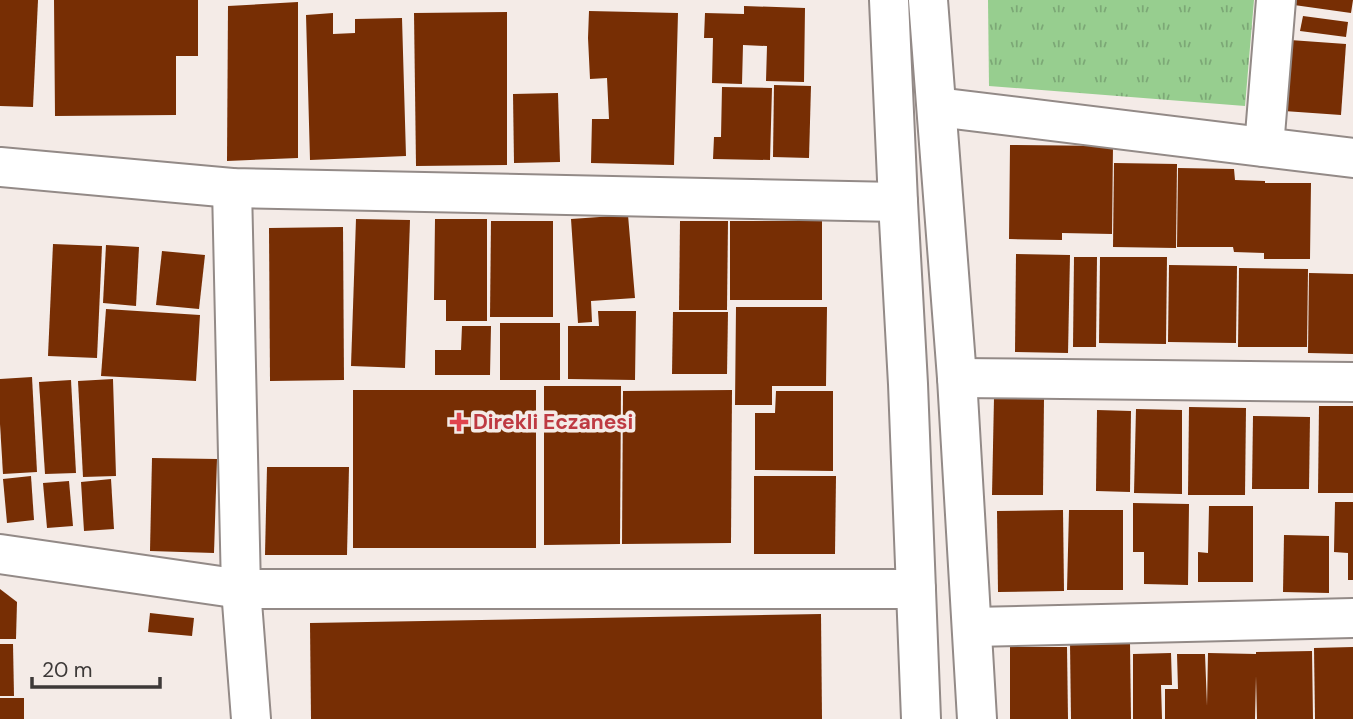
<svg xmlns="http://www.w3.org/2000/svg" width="1353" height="719" viewBox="0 0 1353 719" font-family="'DM Sans',sans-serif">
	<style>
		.park { fill: url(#park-tufts) }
		.building { fill: #772e04 }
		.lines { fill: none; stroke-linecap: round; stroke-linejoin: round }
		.street-casing { stroke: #938a87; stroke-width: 42 }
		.secondary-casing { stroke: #938a87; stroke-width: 42 }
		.street { stroke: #fff; stroke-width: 38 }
		.secondary { stroke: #fff; stroke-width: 38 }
		.health-dot { fill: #e0444e; stroke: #f4ebe7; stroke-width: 2.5 }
		.labels { text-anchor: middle; stroke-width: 7; stroke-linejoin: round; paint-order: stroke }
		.health-label { font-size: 21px; font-weight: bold; fill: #be3a42; stroke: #f4ebe7; text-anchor: start }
	</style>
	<defs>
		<pattern id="park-tufts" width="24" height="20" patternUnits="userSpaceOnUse" patternTransform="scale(1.75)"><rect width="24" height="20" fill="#97ce8f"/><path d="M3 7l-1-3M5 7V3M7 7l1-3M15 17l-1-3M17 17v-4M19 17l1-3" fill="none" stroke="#7ca876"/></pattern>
	</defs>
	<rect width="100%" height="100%" fill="#f4ebe7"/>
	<path class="park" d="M988 0H1254L1245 106 989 86Z"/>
	<g class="building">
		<path d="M0 0H38L33 107 0 106Z"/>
		<path d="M54 0H198V56H176V115L55 116Z"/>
		<path d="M1295 0H1353L1351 13 1294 5Z"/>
		<path d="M298 2V158L227 161 228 6Z"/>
		<path d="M744 6 805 8 804 82 766 81 767 46 743 45 742 84 712 83 713 38H704L705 13 744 14Z"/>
		<path d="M589 11 678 13 674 165 591 163 592 119H609L607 78 590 79 588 38Z"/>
		<path d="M507 12V165L416 166 414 13Z"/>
		<path d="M333 13V34L355 33V19L402 18 406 156 310 160 306 15Z"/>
		<path d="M1303 16 1348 22 1346 37 1300 31Z"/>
		<path d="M1290 40 1346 44 1341 115 1284 111Z"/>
		<path d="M774 85 811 86 809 158 773 157Z"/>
		<path d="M722 87 772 88 770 160 713 159 714 137H721Z"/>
		<path d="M558 93 560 162 514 163 513 94Z"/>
		<path d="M1010 145 1113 146 1112 234 1062 233V240L1009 239Z"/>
		<path d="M1114 163 1177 164 1176 248 1113 247Z"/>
		<path d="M1178 168 1234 169 1235 180 1265 181V183H1311L1310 259H1264V253L1234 252 1233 247H1177Z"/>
		<path d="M628 215 635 298 591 301 592 322 578 323 571 219Z"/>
		<path d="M356 219 410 220 405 368 351 366Z"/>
		<path d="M435 219H487V321H446V300H434Z"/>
		<path d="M491 221H553V317H490Z"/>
		<path d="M680 221H728L727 310H679Z"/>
		<rect x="730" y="221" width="92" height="79"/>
		<path d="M343 227 344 380 270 381 269 228Z"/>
		<path d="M53 244 102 246 97 358 48 356Z"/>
		<path d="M106 245 139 247 136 306 103 303Z"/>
		<path d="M162 251 205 255 199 309 156 305Z"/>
		<path d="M1016 254 1070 255 1068 353 1015 352Z"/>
		<path d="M1074 257H1097L1096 347H1073Z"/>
		<path d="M1100 257H1167L1166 344 1099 343Z"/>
		<path d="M1169 265 1237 266 1236 343 1168 342Z"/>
		<path d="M1239 268 1308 269 1307 347H1238Z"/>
		<path d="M1309 273 1353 274V354L1308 353Z"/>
		<path d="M736 307H827L826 386H772V405H735Z"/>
		<path d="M106 309 200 315 196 381 101 376Z"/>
		<path d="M598 311H636L635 380 568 379V326H599Z"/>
		<path d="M673 312H728L727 374H672Z"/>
		<rect x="500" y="323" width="60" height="57"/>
		<path d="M462 326H491L490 375H435V350H461Z"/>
		<path d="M32 377 37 472 3 474 0 424V379Z"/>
		<path d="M113 379 116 476 83 477 78 381Z"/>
		<path d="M71 380 76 473 45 474 39 382Z"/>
		<path d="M544 386H621L620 544 544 545Z"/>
		<rect x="353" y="390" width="183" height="158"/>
		<path d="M732 390 731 543 622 544 623 391Z"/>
		<path d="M776 391H833V471L755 470V413H775Z"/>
		<path d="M994 398H1044L1043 495H992Z"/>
		<path d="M1319 406H1353V493H1318Z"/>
		<path d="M1189 407 1246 408 1245 495H1188Z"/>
		<path d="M1136 409 1182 410V494L1134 493Z"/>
		<path d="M1097 410 1131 411 1130 492 1096 491Z"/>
		<path d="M1253 416 1310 417 1309 489H1252Z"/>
		<path d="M152 458 217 459 214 553 150 551Z"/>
		<path d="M267 467H349L347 555H265Z"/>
		<path d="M31 476 34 520 7 523 3 479Z"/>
		<path d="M754 476H836L835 554H754Z"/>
		<path d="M111 479 114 529 84 531 81 482Z"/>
		<path d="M69 481 73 526 47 528 43 483Z"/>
		<path d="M1335 502H1353V580H1348V553L1334 552Z"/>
		<path d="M1133 503 1189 504 1188 585 1144 584V552H1133Z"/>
		<path d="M1209 506H1253V582H1198V552L1208 553Z"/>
		<path d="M1063 510 1064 591 998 592 997 511Z"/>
		<path d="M1069 510H1123V590H1067Z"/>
		<path d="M1284 535 1329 536V593L1283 592Z"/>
		<path d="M0 589 17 602 16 639H0Z"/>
		<path d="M150 613 194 618 192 636 148 632Z"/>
		<path d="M821 614 822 719H311L310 623Z"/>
		<path d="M1070 643H1130L1131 719H1071Z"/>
		<path d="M0 644H13L14 696H0Z"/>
		<path d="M1010 647H1067L1068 719H1010Z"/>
		<path d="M1353 647V719H1315L1314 648Z"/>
		<path d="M1312 651 1313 719H1257L1256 676 1255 719H1165V689H1178L1177 654H1205L1207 706 1208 653 1256 654V652Z"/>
		<path d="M1171 653 1172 685H1161L1162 719H1133V654Z"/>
		<rect x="0" y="698" width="24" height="21"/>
	</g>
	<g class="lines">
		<defs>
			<g id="street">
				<path d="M937 107 1353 158"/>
				<path d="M1264 147 1276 0"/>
				<path d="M0 167 232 188 898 202"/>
				<path d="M232 188 241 589 251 719"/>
				<path d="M957 378 1353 382"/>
				<path d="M0 554 241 589H916"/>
				<path d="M972 627 1353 618"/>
			</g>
			<g id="secondary">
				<path d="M889 0 898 202 908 384 921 719"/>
				<path d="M928 0 957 378 977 719"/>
			</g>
		</defs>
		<use href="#street" class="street-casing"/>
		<use href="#secondary" class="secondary-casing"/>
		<use href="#street" class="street"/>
		<use href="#secondary" class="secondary"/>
	</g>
	<path class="health-dot" d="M455.5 411.5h7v7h7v7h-7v7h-7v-7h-7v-7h7z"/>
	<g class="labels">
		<g class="health-label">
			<text x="473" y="429">Direkli Eczanesi</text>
		</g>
	</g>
	<path d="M32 677v10h128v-10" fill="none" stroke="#3d3938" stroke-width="3.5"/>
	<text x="42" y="677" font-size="21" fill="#3d3938" stroke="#f4ebe7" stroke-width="5" paint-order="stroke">20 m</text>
</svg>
